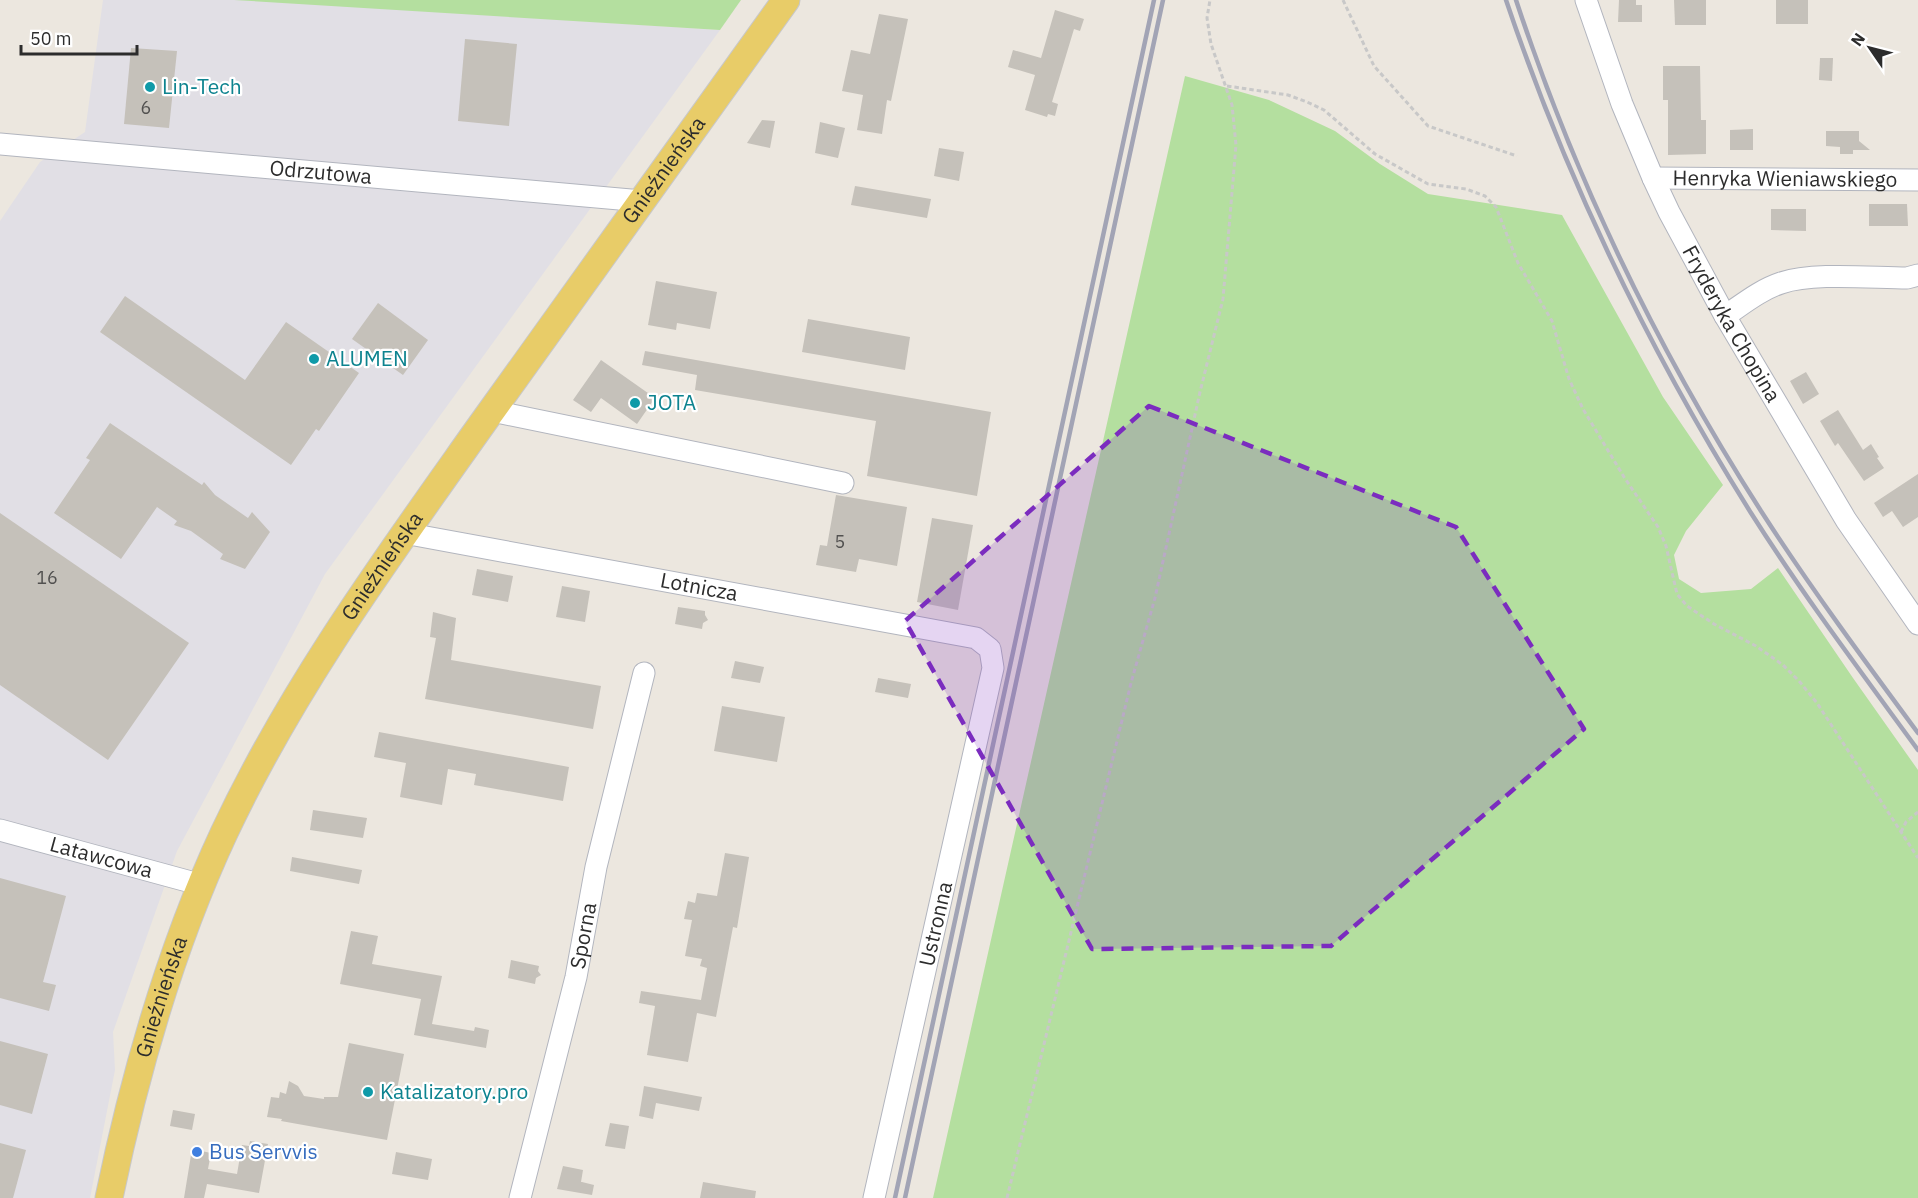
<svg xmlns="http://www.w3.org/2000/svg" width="1918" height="1198" viewBox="0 0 1918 1198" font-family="'IBM Plex Sans',sans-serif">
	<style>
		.industrial { fill: #e1dfe5 }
		.green { fill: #b4df9f }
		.building { fill: #c5c1ba }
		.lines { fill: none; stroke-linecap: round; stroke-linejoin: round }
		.minor-casing { stroke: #b2b5be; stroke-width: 23 }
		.major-casing { stroke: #c8c8c8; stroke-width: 29 }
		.path { stroke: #c8c8c8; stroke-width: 3; stroke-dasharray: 4.5 3; stroke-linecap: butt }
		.minor { stroke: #fff; stroke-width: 21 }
		.major { stroke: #e8cc68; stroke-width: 27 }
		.rail { stroke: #a2a4b5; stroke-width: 4.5 }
		.marked { fill: #7b2cbf; fill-opacity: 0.2; stroke: #7b2cbf; stroke-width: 4.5; stroke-dasharray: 12 8; stroke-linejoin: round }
		.culture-dot { fill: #0f9aa8; stroke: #fff; stroke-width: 2 }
		.shop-dot { fill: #3f7fe0; stroke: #fff; stroke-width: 2 }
		.labels { text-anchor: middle; stroke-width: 4.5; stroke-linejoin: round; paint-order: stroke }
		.number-label { font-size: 18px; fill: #525150 }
		.culture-label { font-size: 21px; fill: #0d838f; stroke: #fff; text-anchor: start }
		.street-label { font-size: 21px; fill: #2c2c2c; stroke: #fff }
		.shop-label { font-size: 21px; fill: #366cbe; stroke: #fff; text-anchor: start }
	</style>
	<rect width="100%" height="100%" fill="#ece7df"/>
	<path class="industrial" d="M103 0H250L720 30 325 574 177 851 113 1032 115 1070 90 1198H0V221L40 162 85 132Z"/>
	<g class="green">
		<path d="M234 0H741L720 30Z"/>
		<path d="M1185 76 1269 100 1335 131 1380 164 1428 194 1562 215 1663 397 1723 485 1686 531 1674 555 1679 579 1701 593 1751 589 1778 568 1853 678 1918 770V1198H933Z"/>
	</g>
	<g class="building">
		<path d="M1619 0H1636V5H1642V22H1618Z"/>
		<path d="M1674 0H1706V25H1675Z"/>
		<rect x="1776" y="0" width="32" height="24"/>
		<path d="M1055 10 1084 19 1080 31 1074 29 1052 102 1058 104 1055 116 1048 114 1047 117 1025 110 1035 75 1008 67 1013 50 1041 58Z"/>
		<path d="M879 14 908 19 891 101 887 100 882 134 857 130 863 95 842 91 851 50 870 54Z"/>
		<path d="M465 39 517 44 509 126 458 121Z"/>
		<path d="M131 48 177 51 169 128 124 124Z"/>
		<path d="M1820 58H1833L1832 81 1819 80Z"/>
		<path d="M1663 66H1700L1701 120H1706V154L1668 155V100H1663Z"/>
		<path d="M762 120 775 121 770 148 747 143Z"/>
		<path d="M820 122 845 128 838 158 815 153Z"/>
		<path d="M1753 129V150H1730V130Z"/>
		<path d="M1826 131H1859V141L1870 150H1853V154H1840V147L1826 146Z"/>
		<path d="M939 148 964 152 959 181 934 176Z"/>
		<path d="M855 186 931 199 927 218 851 205Z"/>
		<path d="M1869 204H1907L1908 226H1869Z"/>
		<path d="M1771 209H1806V231L1771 230Z"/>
		<path d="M656 281 717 292 710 329 677 323 676 330 648 325Z"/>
		<path d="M125 296 245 380 286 322 359 373 319 431 316 429 291 465 100 332Z"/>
		<path d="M378 303 428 340 403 375 352 339Z"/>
		<path d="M808 319 910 337 905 370 802 352Z"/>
		<path d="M645 351 991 412 977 496 867 476 876 421 695 390 697 375 642 365Z"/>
		<path d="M601 360 655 398 637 424 601 398 591 412 573 400Z"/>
		<path d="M1806 372 1819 394 1803 404 1790 381Z"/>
		<path d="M1838 410 1863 450 1871 444 1879 457 1877 458 1884 468 1864 481 1838 443 1835 446 1820 421Z"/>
		<path d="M110 423 202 485 204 482 215 495 248 518 252 512 270 532 245 569 220 559 223 554 191 531 174 525 177 521 157 507 121 559 54 513 90 460 86 458Z"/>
		<path d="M1918 474V517L1903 527 1892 511 1883 517 1874 503Z"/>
		<path d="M836 495 907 507 897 566 859 559 856 572 816 565 820 545 827 546Z"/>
		<path d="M0 513 189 643 108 760 0 685Z"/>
		<path d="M932 518 973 525 958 610 917 602Z"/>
		<path d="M477 569 513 576 508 602 472 595Z"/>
		<path d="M562 586 590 591 585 622 556 617Z"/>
		<path d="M678 607 705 611V615L708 620 703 623 702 629 675 624Z"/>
		<path d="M433 612 456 618 451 660 601 686 593 729 425 699 436 638 430 637Z"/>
		<path d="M735 661 764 667 760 683 731 678Z"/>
		<path d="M878 678 911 684 908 698 875 692Z"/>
		<path d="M722 706 785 717 777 762 714 751Z"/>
		<path d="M379 732 569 767 563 801 474 785 476 774 448 769 442 805 400 797 406 763 374 757Z"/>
		<path d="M313 810 367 818 363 838 310 830Z"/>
		<path d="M725 853 749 857 737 928 733 927 716 1017 697 1013 688 1062 647 1055 655 1006 639 1003 641 991 701 1000 707 968 700 966 702 959 685 956 692 920 684 919 688 901 695 903 697 893 717 896Z"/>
		<path d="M292 857 362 870 359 884 290 871Z"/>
		<path d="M0 878 66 896 43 982 56 985 49 1011 0 998Z"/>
		<path d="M351 931 378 936 372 964 442 976 432 1024 474 1031 475 1027 489 1030 486 1048 414 1035 421 999 340 984Z"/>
		<path d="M511 960 539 966 538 971 541 975 536 978 535 984 508 978Z"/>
		<path d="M0 1041 48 1054 32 1114 0 1105Z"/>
		<path d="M349 1043 404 1054 387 1140 281 1121 282 1119 267 1117 271 1097 279 1098 280 1092 286 1094 289 1081 298 1086 304 1096 324 1099V1097H338Z"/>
		<path d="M644 1086 702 1097 699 1111 656 1103 653 1119 639 1116Z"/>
		<path d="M173 1110 195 1114 192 1130 170 1126Z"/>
		<path d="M610 1123 629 1126 625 1149 605 1146Z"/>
		<path d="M250 1141 268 1144 259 1193 207 1184 204 1198H184L192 1149 211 1153 208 1169 237 1174 242 1145 249 1146Z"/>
		<path d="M0 1143 26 1150 13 1198H0Z"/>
		<path d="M396 1152 432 1159 428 1180 392 1174Z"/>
		<path d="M563 1166 583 1170 581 1182 578 1181 594 1185 592 1195 557 1189Z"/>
		<path d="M703 1182 756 1191 755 1198H700Z"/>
	</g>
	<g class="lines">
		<defs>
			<g id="minor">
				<path id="s1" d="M1586 0 1622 104 1653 178 1669 212 1725 316 1846 520 1918 624"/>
				<path id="s2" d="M0 144 642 201"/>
				<path id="s3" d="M1653 178 1918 180"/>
				<path d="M1725 316C1743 304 1760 290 1781 283 1813 272 1872 278 1907 278L1918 275"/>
				<path d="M492 411 843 483"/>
				<path id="s4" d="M404 533 976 638 990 649 993 668 874 1198"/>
				<path id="s5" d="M0 830 202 885"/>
				<path id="s6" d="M520 1198 576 977 596 867 644 673"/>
			</g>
			<g id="major">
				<path id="s7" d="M109 1198C135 1072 170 949 224 833 292 688 385 561 477 431 580 287 683 144 786 0"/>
			</g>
		</defs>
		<use href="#minor" class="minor-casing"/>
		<use href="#major" class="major-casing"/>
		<g class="path">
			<path d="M1343 0 1374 66 1428 126 1517 156"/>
			<path d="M1227 86 1288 95 1307 102 1324 110 1375 154 1428 184 1466 189 1485 196 1496 207 1518 263 1552 321 1569 379 1583 409 1624 477 1658 527 1666 546 1677 594 1687 606 1714 624 1756 646 1783 665 1799 681 1817 703 1918 858"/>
			<path d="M1901 832 1906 822 1918 812"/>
			<path d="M1007 1198 1131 683 1155 598 1200 392 1223 299 1236 145 1232 105 1211 44 1207 18 1210 0"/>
		</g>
		<use href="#minor" class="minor"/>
		<use href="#major" class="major"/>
		<g class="rail">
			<path d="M1506 0C1567 181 1650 352 1751 513 1803 595 1861 672 1918 750"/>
			<path d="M1516 0C1575 179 1659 352 1761 511 1810 587 1864 660 1918 733"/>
			<path d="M895 1198 1154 0"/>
			<path d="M905 1198 1163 0"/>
		</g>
	</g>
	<path class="marked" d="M1149 406 1456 527 1584 729 1331 946 1092 949 905 621Z"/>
	<g class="culture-dot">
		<circle cx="150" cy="87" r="6"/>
		<circle cx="314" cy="359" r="6"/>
		<circle cx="635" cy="403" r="6"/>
		<circle cx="368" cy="1092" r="6"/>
	</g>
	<circle class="shop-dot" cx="197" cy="1152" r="6"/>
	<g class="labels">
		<g class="number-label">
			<text x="146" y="114">6</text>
			<text x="840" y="548">5</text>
			<text x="47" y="584">16</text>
		</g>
		<g class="culture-label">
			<text x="162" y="94">Lin-Tech</text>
			<text x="326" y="366">ALUMEN</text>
			<text x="647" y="410">JOTA</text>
			<text x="380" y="1099">Katalizatory.pro</text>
		</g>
		<g class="street-label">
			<text dy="7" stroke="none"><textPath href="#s7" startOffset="1180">Gnieźnieńska</textPath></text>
			<text dy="7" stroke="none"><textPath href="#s2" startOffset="322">Odrzutowa</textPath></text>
			<text dy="7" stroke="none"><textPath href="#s3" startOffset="132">Henryka Wieniawskiego</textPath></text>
			<text dy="7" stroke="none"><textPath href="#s1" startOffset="356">Fryderyka Chopina</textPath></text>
			<text dy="7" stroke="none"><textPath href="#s7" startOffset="694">Gnieźnieńska</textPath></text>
			<text dy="7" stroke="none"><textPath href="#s4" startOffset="300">Lotnicza</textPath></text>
			<text dy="7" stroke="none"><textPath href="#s5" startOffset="105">Latawcowa</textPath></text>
			<text transform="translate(936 924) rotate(-77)" y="7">Ustronna</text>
			<text dy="7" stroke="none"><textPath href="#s6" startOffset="270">Sporna</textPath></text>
			<text dy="7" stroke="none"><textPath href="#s7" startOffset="208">Gnieźnieńska</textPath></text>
		</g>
		<g class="shop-label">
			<text x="209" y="1159">Bus Servvis</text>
		</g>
	</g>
	<g transform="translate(1870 48) rotate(305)" stroke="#ffffff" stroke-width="4.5" paint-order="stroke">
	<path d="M0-4.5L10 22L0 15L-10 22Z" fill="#2c2c2c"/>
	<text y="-9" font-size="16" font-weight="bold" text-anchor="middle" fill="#2c2c2c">N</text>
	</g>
	<path d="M21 45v9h116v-9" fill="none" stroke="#2c2c2c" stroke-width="3"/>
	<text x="30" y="45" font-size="18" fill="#2c2c2c" stroke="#ffffff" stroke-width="4.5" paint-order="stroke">50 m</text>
</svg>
